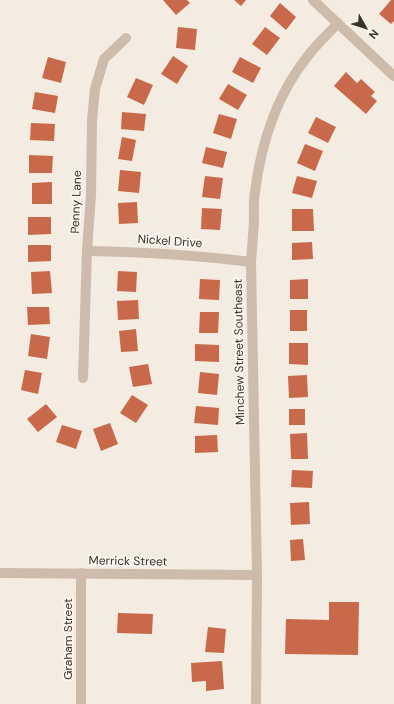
<svg xmlns="http://www.w3.org/2000/svg" width="394" height="704" viewBox="0 0 394 704" font-family="'DM Sans',sans-serif">
	<style>
		.building { fill: #c8694b }
		.lines { fill: none; stroke-linecap: round; stroke-linejoin: round }
		.minor { stroke: #cdbbac; stroke-width: 10 }
		.labels { text-anchor: middle; stroke-width: 4; stroke-linejoin: round; paint-order: stroke }
		.street-label { font-size: 12px; fill: #3b302b; stroke: #fbf5ee }
	</style>
	<rect width="100%" height="100%" fill="#f4ebe1"/>
	<g class="building">
		<path d="M163 0H187L190 3 176 15Z"/>
		<path d="M234 0H246L241 6Z"/>
		<path d="M391 0H394V21L391 24 379 14Z"/>
		<path d="M280 3 296 17 286 30 270 16Z"/>
		<path d="M178 27 197 29 195 50 176 48Z"/>
		<path d="M265 27 280 38 267 55 252 44Z"/>
		<path d="M173 56 188 66 177 84 161 74Z"/>
		<path d="M48 57 66 62 61 83 42 78Z"/>
		<path d="M240 57 261 68 253 83 232 72Z"/>
		<path d="M346 72 357 83 361 79 375 92 371 96 377 101 366 114 334 86Z"/>
		<path d="M136 78 153 85 144 105 127 97Z"/>
		<path d="M228 84 247 95 238 110 219 99Z"/>
		<path d="M35 92 58 96 55 113 32 109Z"/>
		<path d="M122 112 146 114 144 131 121 129Z"/>
		<path d="M219 114 237 119 231 139 213 133Z"/>
		<path d="M316 117 336 127 328 143 308 133Z"/>
		<path d="M31 123 55 124 54 141 30 140Z"/>
		<path d="M122 137 136 140 132 161 118 159Z"/>
		<path d="M305 144 323 151 315 171 297 163Z"/>
		<path d="M206 147 227 152 223 168 202 163Z"/>
		<path d="M29 155 53 156 52 173H29Z"/>
		<path d="M120 170 141 172 139 193 118 191Z"/>
		<path d="M205 176 223 178 220 199 202 197Z"/>
		<path d="M297 176 317 181 312 198 292 193Z"/>
		<path d="M52 182V204H32V183Z"/>
		<path d="M137 202 138 223 119 224 118 203Z"/>
		<path d="M202 208 222 209 220 230 201 229Z"/>
		<path d="M292 209H313L314 231H292Z"/>
		<path d="M28 217H51V234L28 235Z"/>
		<path d="M312 242 313 259 292 260V243Z"/>
		<path d="M28 245H51V261L28 262Z"/>
		<path d="M50 271 52 293 32 294 31 272Z"/>
		<path d="M118 271 137 272 136 292 117 291Z"/>
		<path d="M200 279 220 280 219 300 199 299Z"/>
		<path d="M308 279V299H290V280Z"/>
		<path d="M138 300 139 319 118 320 117 301Z"/>
		<path d="M27 307H49L50 324 28 325Z"/>
		<rect x="290" y="310" width="17" height="21"/>
		<path d="M200 312H219L218 333H199Z"/>
		<path d="M136 329 138 351 121 352 119 331Z"/>
		<path d="M31 334 50 337 47 359 28 356Z"/>
		<path d="M289 343H308V365L289 364Z"/>
		<path d="M195 344 219 345V362L195 361Z"/>
		<path d="M148 364 152 384 133 387 129 367Z"/>
		<path d="M25 370 42 373 38 394 21 390Z"/>
		<path d="M200 372 219 374 217 395 198 393Z"/>
		<path d="M307 375 308 397 289 398 288 376Z"/>
		<path d="M132 395 148 405 136 423 120 413Z"/>
		<path d="M46 404 57 417 38 432 27 419Z"/>
		<path d="M196 406 219 408 218 425 194 423Z"/>
		<rect x="289" y="409" width="16" height="16"/>
		<path d="M110 423 118 444 101 451 93 429Z"/>
		<path d="M62 425 82 431 76 449 56 442Z"/>
		<path d="M307 433 308 459H291L290 434Z"/>
		<path d="M217 435 218 452 195 453V436Z"/>
		<path d="M292 470 313 471 312 488 291 487Z"/>
		<path d="M309 502 310 524 291 525 290 503Z"/>
		<path d="M303 539 305 560 291 561 290 540Z"/>
		<path d="M329 602H359L358 655 285 654 286 619 329 620Z"/>
		<path d="M118 613 153 614 152 634 117 633Z"/>
		<path d="M208 627 226 629 224 653 205 652Z"/>
		<path d="M222 661 224 689 206 691V681L192 682 191 663Z"/>
	</g>
	<g class="lines">
		<g class="minor">
			<path d="M313 0 394 76"/>
			<path d="M87 251C142 252 196 255 251 262"/>
			<path d="M83 378 87 251 91 195 92 120 95 89 104 59 126 38"/>
			<path d="M0 573 256 575"/>
			<path d="M81 573V704"/>
			<path d="M256 704 257 576 251 262C252 249 253 235 254 222 254 212 253 202 255 192 261 144 277 95 307 57 316 45 328 34 338 23"/>
		</g>
	</g>
	<g class="labels">
		<g class="street-label">
			<text transform="translate(76 202) rotate(-88)" y="4">Penny Lane</text>
			<text transform="translate(170 241) rotate(4)" y="4">Nickel Drive</text>
			<text transform="translate(239 352) rotate(-91)" y="4">Minchew Street Southeast</text>
			<text transform="translate(128 561) rotate(1)" y="4">Merrick Street</text>
			<text transform="translate(68 639) rotate(-90)" y="4">Graham Street</text>
		</g>
	</g>
	<g transform="translate(366 28) rotate(129)" stroke="#fbf5ee" stroke-width="3" paint-order="stroke">
	<path d="M0-3L7 15L0 10L-7 15Z" fill="#3b302b"/>
	<text y="-6" font-size="11" font-weight="bold" text-anchor="middle" fill="#3b302b">N</text>
	</g>
</svg>
